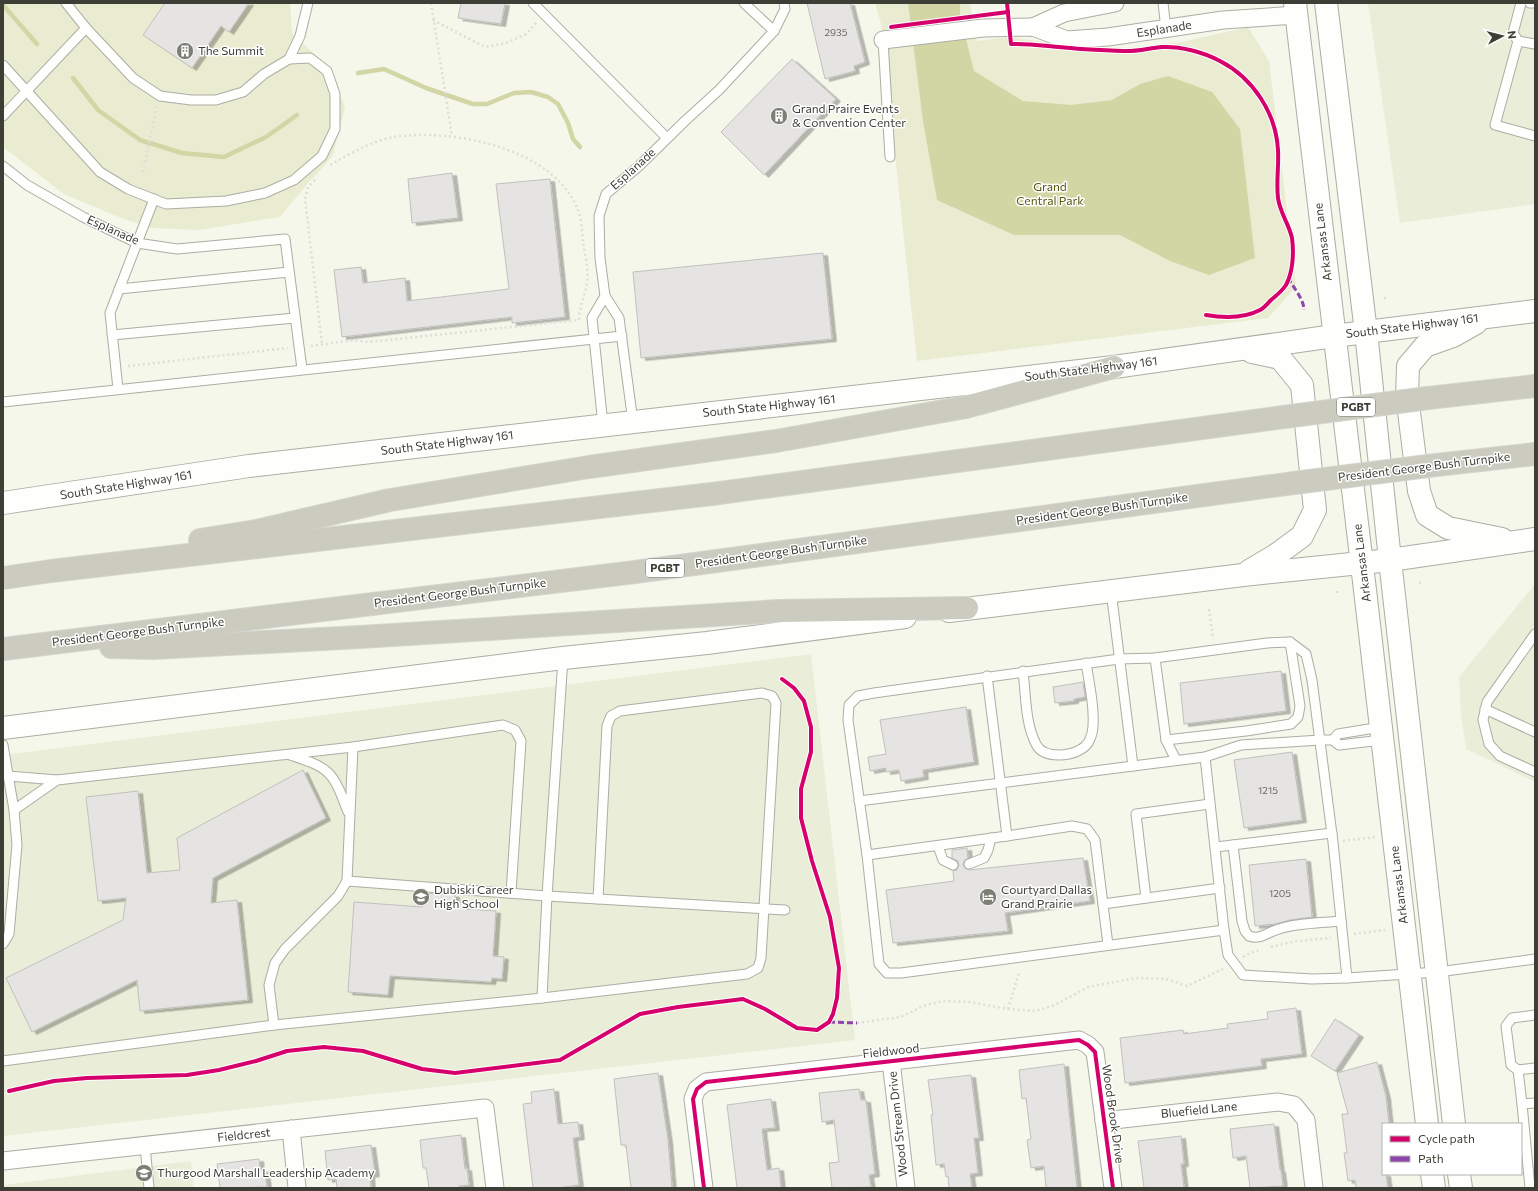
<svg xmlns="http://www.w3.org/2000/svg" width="1538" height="1191" viewBox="0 0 1538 1191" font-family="Commissioner,sans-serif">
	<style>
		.built { fill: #eaedd7 }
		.green { fill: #e9ecd0 }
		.water { fill: #d2d6a5 }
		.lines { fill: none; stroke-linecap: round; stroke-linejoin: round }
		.stream { stroke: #d2d6a5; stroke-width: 4.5 }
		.building { fill: #e5e4e2; stroke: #c0c0be; filter: url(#shadow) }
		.service-casing { stroke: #acada4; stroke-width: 11 }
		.minor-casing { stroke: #acada4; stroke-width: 19 }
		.secondary-casing { stroke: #acada4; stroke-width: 24 }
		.motorway-casing { stroke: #d4d5cf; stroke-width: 24 }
		.path { stroke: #dddeda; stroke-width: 2.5; stroke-dasharray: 2 3; stroke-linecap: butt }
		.service { stroke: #fefefc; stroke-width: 9 }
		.minor { stroke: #fefefc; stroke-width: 17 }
		.secondary { stroke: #fefefc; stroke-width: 22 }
		.motorway { stroke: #cbccbf; stroke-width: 22 }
		.motorway-bridge-casing { stroke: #d4d5cf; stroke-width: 24; stroke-linecap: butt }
		.motorway-bridge { stroke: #cbccbf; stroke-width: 22 }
		.quiet { stroke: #8e44ad; stroke-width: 3; stroke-dasharray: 6 3; stroke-linecap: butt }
		.cycleway-casing { stroke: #fff; stroke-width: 6 }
		.cycleway { stroke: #d6006c; stroke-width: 4 }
		.labels { text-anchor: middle; stroke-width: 3; stroke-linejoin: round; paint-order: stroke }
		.number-label { font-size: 10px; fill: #696962 }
		.shield { fill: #fff; stroke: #777872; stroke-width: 1 }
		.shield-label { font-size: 11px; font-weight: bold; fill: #3d3e35 }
		.street-label { font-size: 12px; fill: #3d3e35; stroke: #fff }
		.poi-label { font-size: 12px; fill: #3d3e35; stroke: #fff; text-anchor: start }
		.park-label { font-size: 12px; fill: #55580e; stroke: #fff }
	</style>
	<defs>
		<filter id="shadow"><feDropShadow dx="4.5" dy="2.5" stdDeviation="0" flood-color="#0004"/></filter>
	</defs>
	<rect width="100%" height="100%" fill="#f5f7ea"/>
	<g class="built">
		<path d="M1368 3H1535V204L1400 223Z"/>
		<path d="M1535 584V782L1466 749 1461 714 1459 677Z"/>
		<path d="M811 654 855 1040 3 1136V755Z"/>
		<path d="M191 1161 194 1188H3V1185Z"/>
	</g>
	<g class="green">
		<path d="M3 3H290L292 33 328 67 345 107 333 155 317 174 310 181 280 217 198 230 152 228 121 218 64 194 3 147Z"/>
		<path d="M875 3H970L976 41 1010 37 1070 46 1129 48 1182 42 1248 27 1269 61 1296 287 1268 318 917 361 881 24Z"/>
	</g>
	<path class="water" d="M908 3H960V15L974 71 1023 101 1071 105 1112 100 1140 84 1168 76 1212 92 1240 129 1255 258 1209 275 1170 261 1120 235H1014L937 200 923 121Z"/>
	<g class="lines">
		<g class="stream">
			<path d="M3 5 37 44"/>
			<path d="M358 73 384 69 426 88 473 104H487L514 93 531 92 548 97 558 104 568 123 573 139 580 147"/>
			<path d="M73 78 98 110 140 140 182 153 224 157 266 137 297 115"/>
		</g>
	</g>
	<g class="building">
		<path d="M165 3H249L229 32 221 26 192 68 143 35Z"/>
		<path d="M461 3H505L501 24 458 18Z"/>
		<path d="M807 3H850L865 62 854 66 855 71 825 79Z"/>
		<path d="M792 59 836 99 764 175 721 132Z"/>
		<path d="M452 173 458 218 412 223 408 179Z"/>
		<path d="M550 179 565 317 512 323V317L342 337 334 270 361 267 363 283 405 278 407 301 509 289 496 184Z"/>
		<path d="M823 253 832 339 641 358 633 272Z"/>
		<path d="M1281 671 1286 711 1184 724 1180 683Z"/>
		<path d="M1083 682 1085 697 1074 699V701L1055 703 1053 687Z"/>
		<path d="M966 707 974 762 923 770 924 777 901 781 899 770 886 772V768L870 771 868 757 886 754 880 720Z"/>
		<path d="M1292 752 1302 820 1244 828 1234 760Z"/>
		<path d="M303 770 326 818 213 878 211 903 237 900 248 1000 140 1011 137 980 32 1032 6 978 123 920 126 898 98 901 86 797 138 791 147 873 180 870 177 838Z"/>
		<path d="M967 848 968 858 965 860 963 864 965 868 969 870 1083 858 1090 901 1005 913 1008 931 893 943 886 890 954 881 953 871 957 870 959 865 958 861 952 858V850Z"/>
		<path d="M1306 859 1312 917 1290 920 1275 924 1255 926 1249 865Z"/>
		<path d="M423 893 455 895V902L466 903V909L496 911 493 956 504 957 502 979 492 978 491 982 390 976 388 995 348 992 354 902 422 907Z"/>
		<path d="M1296 1008 1302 1054 1261 1059 1262 1066 1125 1083 1120 1038 1183 1030 1184 1034 1228 1028 1227 1024 1268 1019 1267 1012Z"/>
		<path d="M1335 1019 1359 1035 1335 1071 1311 1056Z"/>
		<path d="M1377 1062 1386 1096 1389 1124H1383V1174H1386L1388 1188H1356L1355 1180 1348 1181 1344 1153H1347L1342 1114H1348L1337 1073Z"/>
		<path d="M1064 1064 1077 1188H1046L1044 1166 1031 1168 1027 1140 1031 1139 1026 1098 1022 1099 1019 1070Z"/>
		<path d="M658 1073 668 1140 672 1188H631L626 1145H621L614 1079Z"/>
		<path d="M971 1075 979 1138H974L978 1173 970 1174 972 1188H949L948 1176 946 1177 944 1164 936 1165 931 1115H933L928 1080Z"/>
		<path d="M554 1089 558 1124 578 1122 580 1137 573 1138 579 1185 557 1188H533L523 1104 532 1103 531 1092Z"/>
		<path d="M859 1089 861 1100H866L875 1174 869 1175 871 1187 832 1188 829 1163 839 1162 834 1120 822 1122 819 1093Z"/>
		<path d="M771 1099 775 1128 762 1129 767 1170 779 1168 781 1188H737L727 1105Z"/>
		<path d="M1274 1124 1280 1170H1281L1283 1186 1250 1188 1246 1156 1233 1158 1230 1129Z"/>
		<path d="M461 1135 465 1169 467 1168 469 1185 459 1186 460 1188H429L426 1168H423L420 1140Z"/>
		<path d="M1181 1136 1184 1164H1181L1184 1188H1144L1138 1141Z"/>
		<path d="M371 1145 375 1174 370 1175 371 1188H337L336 1179 328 1180 325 1151Z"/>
		<path d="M259 1159 260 1170H265L267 1187 220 1188 217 1164Z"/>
	</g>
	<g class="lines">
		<defs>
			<g id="service">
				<path d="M533 3 667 138"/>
				<path d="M1163 3 1166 29"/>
				<path d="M1521 3 1513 33 1518 41 1535 44"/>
				<path d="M1530 3H1535"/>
				<path d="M774 31 785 9 784 3"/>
				<path d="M883 40 890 157"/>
				<path d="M1518 41 1495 125 1535 136"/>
				<path d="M289 59 300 36 308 3"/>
				<path d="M3 65 100 172 128 189 166 204 226 201 265 193 294 180 322 156 335 129V94L327 71 310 58 289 59 264 74 243 92 216 100H191L160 96 133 78 86 28 66 3"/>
				<path d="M3 116 86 28"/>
				<path d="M3 166 27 185 83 217 137 243 177 249 285 239 302 369"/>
				<path d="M119 289 289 272"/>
				<path d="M112 335 295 318"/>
				<path d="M118 389 110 313 154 199"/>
				<path d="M3 402 622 336"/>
				<path d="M633 422 619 318 605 296 600 258 599 216 606 194 639 166 686 120 719 90 774 31 744 3"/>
				<path d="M603 425 592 318 605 296"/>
				<path d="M1111 591 1133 766 1205 757 1241 745 1320 740H1333L1339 745 1382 740"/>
				<path d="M1535 634 1487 702 1483 720 1489 744 1500 756 1535 772"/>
				<path d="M1155 658 1166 740 1176 760"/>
				<path d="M1023 671C1026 695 1025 723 1036 744 1040 753 1050 755 1059 755 1071 755 1086 750 1090 739 1098 723 1089 682 1086 663"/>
				<path d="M987 676 1007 836 1072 826 1087 829 1095 840 1108 945"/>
				<path d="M1485 709 1535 732"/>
				<path d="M1166 740 1246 731 1291 724 1298 717 1300 706 1290 642"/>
				<path d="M1333 740 1338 734 1381 727"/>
				<path d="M3 745 14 810 17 845 9 934 3 944"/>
				<path d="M290 755C331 768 333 772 348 812"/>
				<path d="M1205 757 1224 930 1228 955 1243 975 1312 979 1347 978"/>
				<path d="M8 776 57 780 353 747 503 725 515 730 521 741 511 893"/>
				<path d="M859 801 1133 766"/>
				<path d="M14 810 57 780"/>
				<path d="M1233 845 1242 921 1245 931 1249 936C1260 940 1266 933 1276 930 1293 923 1322 923 1341 921"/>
				<path d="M938 846 943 860 953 865"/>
				<path d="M1216 847 1332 833"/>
				<path d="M867 855 1007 836"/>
				<path d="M969 864 984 858 988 850 991 838"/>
				<path d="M347 881 547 896 785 910"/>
				<path d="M1146 898 1136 814 1210 804"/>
				<path d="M1103 904 1220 888"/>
				<path d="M1224 930 901 973H887L879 964 867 855 848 720 849 705 858 696 874 693 1119 659 1155 658 1267 643 1290 642 1306 654 1312 680 1333 842 1347 978 1438 972 1535 959"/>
				<path d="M542 998 547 896 563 658"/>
				<path d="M1535 1015 1512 1018 1506 1026 1511 1065 1518 1070 1535 1068"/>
				<path d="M274 1025 269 985 275 963 285 949 338 896 347 881 353 747"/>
				<path d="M3 1061 274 1025 542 998 747 974 758 968 761 958 776 703 772 696 762 693 620 711 611 716 607 726 598 899"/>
				<path d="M1518 1070 1522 1104"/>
				<path d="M145 1146 149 1188"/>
				<path d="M1530 1188 1522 1104 1535 1103"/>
			</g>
			<g id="minor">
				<path d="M1033 27 1064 13 1115 3"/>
				<path d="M883 40 983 28 1033 27 1067 40 1108 37 1223 20 1297 15"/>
				<path d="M891 1061 906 1188"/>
				<path d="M1104 1121 1278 1102 1294 1105 1306 1120 1314 1188"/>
				<path d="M291 1129 297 1188"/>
				<path d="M3 1161 485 1108 495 1188"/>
				<path d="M704 1188 693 1099 697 1089 706 1082 1079 1040 1088 1045 1095 1052 1113 1188"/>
			</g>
			<g id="secondary">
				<path d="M1295 3 1365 590 1427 1124"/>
				<path d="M1326 3 1366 332 1390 560 1454 1124"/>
				<path d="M1476 323 1453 336 1425 346 1408 366 1407 396 1419 491 1427 515 1448 528 1502 539"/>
				<path d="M3 503 249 466 1114 367 1334 336 1535 311"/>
				<path d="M1249 571 1276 555 1302 536 1315 510 1302 385 1280 358 1252 352"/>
				<path d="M949 611 1243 575 1390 560 1535 539"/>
				<path d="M3 728 563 658 707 643 905 617"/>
				<path d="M1432 1174 1434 1188"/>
				<path d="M1459 1174 1461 1188"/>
			</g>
			<g id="motorway">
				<path d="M1428 398 1535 386"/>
				<path d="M1436 465 1535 454"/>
				<path d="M200 540 256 531 390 500 589 467 776 441 966 407 1114 367"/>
				<path d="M3 578 51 571 712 494 1284 417"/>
				<path d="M111 647 153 648 360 637 779 611 967 608"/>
				<path d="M3 649 635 572 1294 483"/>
			</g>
		</defs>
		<use href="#service" class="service-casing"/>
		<use href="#minor" class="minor-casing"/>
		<use href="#secondary" class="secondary-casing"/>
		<use href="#motorway" class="motorway-casing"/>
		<g class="path">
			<path d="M431 3 452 136"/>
			<path d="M433 20 485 47 506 43 526 34 537 22"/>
			<path d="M143 172 157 106"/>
			<path d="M315 180 308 187 305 199 322 344"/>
			<path d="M1384 298H1386V300"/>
			<path d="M311 346 355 340 368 342 579 320C579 306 586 294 587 282 589 269 585 255 583 242 582 233 582 222 579 213 557 148 453 128 394 137 371 141 350 154 330 165"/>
			<path d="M128 366 288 348"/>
			<path d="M1419 583H1421V581"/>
			<path d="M1337 591V593H1339"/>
			<path d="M1209 609 1213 639"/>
			<path d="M1343 841 1375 837"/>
			<path d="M1354 934 1385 930"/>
			<path d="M1271 947 1296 941 1331 938"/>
			<path d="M1243 957 1250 953 1260 950"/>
			<path d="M1008 1009 1019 973"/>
			<path d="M857 1023 901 1017 923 1006 943 1001 969 1002 1008 1009 1036 1011 1055 1005 1088 987 1136 978 1166 979 1187 986 1223 969"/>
		</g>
		<use href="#service" class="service"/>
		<use href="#minor" class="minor"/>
		<use href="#secondary" class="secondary"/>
		<use href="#motorway" class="motorway"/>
		<defs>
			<g id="motorway-bridge">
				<path d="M1284 417 1428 398"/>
				<path d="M1294 483 1436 465"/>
			</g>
		</defs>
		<use href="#motorway-bridge" class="motorway-bridge-casing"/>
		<use href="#motorway-bridge" class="motorway-bridge"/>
		<g class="quiet">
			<path d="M1288 278C1294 288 1304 300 1304 310"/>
			<path d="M829 1022 857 1023"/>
		</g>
		<defs>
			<g id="cycleway">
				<path d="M1007 3 1011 44C1031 43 1051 47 1071 48 1088 50 1105 50 1123 51 1136 52 1149 48 1162 47 1180 46 1203 52 1220 61 1253 78 1276 113 1278 150 1279 166 1276 182 1278 198 1280 213 1289 224 1292 238 1294 253 1293 272 1286 285 1282 291 1276 296 1271 300 1267 304 1264 308 1260 310 1243 319 1224 318 1206 315"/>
				<path d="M891 27 1008 12"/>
				<path d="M9 1091 54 1081 87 1078 187 1075 219 1070 256 1061 287 1051 324 1047 363 1051 422 1069 455 1073 560 1060 640 1014 678 1007 743 999 765 1009 797 1028 817 1030 829 1022 833 1014 837 998 839 968 830 917 812 861 801 818V789L811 752V727L804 701 794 688 782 679"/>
				<path d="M704 1188 693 1099 697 1089 706 1082 1079 1040 1088 1045 1095 1052 1113 1188"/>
			</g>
		</defs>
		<use href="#cycleway" class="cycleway-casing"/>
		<use href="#cycleway" class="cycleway"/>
	</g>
	<defs>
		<symbol id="building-disc" viewBox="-11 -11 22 22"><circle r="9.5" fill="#7d7f74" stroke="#fff"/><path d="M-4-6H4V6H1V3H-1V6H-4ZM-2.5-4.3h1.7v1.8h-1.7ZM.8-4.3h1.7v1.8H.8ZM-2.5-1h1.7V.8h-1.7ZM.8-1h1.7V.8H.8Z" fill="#fff"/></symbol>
		<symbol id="school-disc" viewBox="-11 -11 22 22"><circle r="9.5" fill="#7d7f74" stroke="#fff"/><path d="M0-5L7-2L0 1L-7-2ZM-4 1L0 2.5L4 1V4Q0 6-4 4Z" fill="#fff"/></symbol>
		<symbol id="hotel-disc" viewBox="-11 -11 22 22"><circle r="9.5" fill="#7d7f74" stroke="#fff"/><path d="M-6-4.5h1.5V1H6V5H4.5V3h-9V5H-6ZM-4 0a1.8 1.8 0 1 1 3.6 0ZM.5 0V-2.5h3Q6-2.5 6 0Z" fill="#fff"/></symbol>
	</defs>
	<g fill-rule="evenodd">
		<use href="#building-disc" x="175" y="41" width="20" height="20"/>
		<use href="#building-disc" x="769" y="106" width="20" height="20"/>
		<use href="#school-disc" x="411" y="887" width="20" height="20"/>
		<use href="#hotel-disc" x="978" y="887" width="20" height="20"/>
		<use href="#school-disc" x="134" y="1163" width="20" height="20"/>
	</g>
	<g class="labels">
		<g class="number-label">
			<text x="836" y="36">2935</text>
			<text x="1268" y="794">1215</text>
			<text x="1280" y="897">1205</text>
		</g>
		<g class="shield">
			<rect x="1337" y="398" width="38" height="18" rx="3"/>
			<rect x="646" y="559" width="38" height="18" rx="3"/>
		</g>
		<g class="shield-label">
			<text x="1356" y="411">PGBT</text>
			<text x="665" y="572">PGBT</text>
		</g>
		<g class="street-label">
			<text transform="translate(1164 29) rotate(-9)" y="4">Esplanade</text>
			<text transform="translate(633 169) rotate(-42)" y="4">Esplanade</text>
			<text transform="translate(113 230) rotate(24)" y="4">Esplanade</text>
			<text transform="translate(1323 242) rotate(-97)" y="4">Arkansas Lane</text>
			<text transform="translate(1412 326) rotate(-7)" y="4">South State Highway 161</text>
			<text transform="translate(1091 369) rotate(-7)" y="4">South State Highway 161</text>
			<text transform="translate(769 406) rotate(-6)" y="4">South State Highway 161</text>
			<text transform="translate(447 443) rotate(-7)" y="4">South State Highway 161</text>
			<text transform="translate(1424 467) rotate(-7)" y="4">President George Bush Turnpike</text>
			<text transform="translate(126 485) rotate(-9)" y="4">South State Highway 161</text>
			<text transform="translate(1102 509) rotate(-8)" y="4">President George Bush Turnpike</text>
			<text transform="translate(781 552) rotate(-8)" y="4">President George Bush Turnpike</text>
			<text transform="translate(1362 563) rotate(-97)" y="4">Arkansas Lane</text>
			<text transform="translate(460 593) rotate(-7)" y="4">President George Bush Turnpike</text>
			<text transform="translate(138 632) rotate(-7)" y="4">President George Bush Turnpike</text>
			<text transform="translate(1399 885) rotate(-97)" y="4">Arkansas Lane</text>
			<text transform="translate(891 1051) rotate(-6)" y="4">Fieldwood</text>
			<text transform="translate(1199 1110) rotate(-6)" y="4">Bluefield Lane</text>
			<text transform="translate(1113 1114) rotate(82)" y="4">Wood Brook Drive</text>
			<text transform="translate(898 1124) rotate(-96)" y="4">Wood Stream Drive</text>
			<text transform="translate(244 1135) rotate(-6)" y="4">Fieldcrest</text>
		</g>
		<g class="poi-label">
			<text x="198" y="55">The Summit</text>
			<text x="792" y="113">Grand Praire Events<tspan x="792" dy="14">&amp; Convention Center</tspan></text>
			<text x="434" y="894">Dubiski Career<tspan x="434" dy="14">High School</tspan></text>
			<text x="1001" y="894">Courtyard Dallas<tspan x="1001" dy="14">Grand Prairie</tspan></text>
			<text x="157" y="1177">Thurgood Marshall Leadership Academy</text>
		</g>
		<g class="park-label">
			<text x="1050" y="191">Grand<tspan x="1050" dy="14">Central Park</tspan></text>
		</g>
	</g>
	<rect width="1538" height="1191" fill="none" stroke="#3d3e35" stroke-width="8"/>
	<rect x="1382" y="1123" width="140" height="52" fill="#ffffff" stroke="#b1b2ae"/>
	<rect x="1390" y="1136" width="20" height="6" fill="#d6006c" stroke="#b1b2ae"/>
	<text x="1418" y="1143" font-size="12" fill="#3d3e35">Cycle path</text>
	<rect x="1390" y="1156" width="20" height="6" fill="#8e44ad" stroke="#b1b2ae"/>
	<text x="1418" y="1163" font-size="12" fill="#3d3e35">Path</text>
	<g transform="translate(1502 36) rotate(83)" stroke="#ffffff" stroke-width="3" paint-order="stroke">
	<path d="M0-3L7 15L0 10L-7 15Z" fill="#3d3e35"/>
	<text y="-6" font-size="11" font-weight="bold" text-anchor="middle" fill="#3d3e35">N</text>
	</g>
</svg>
